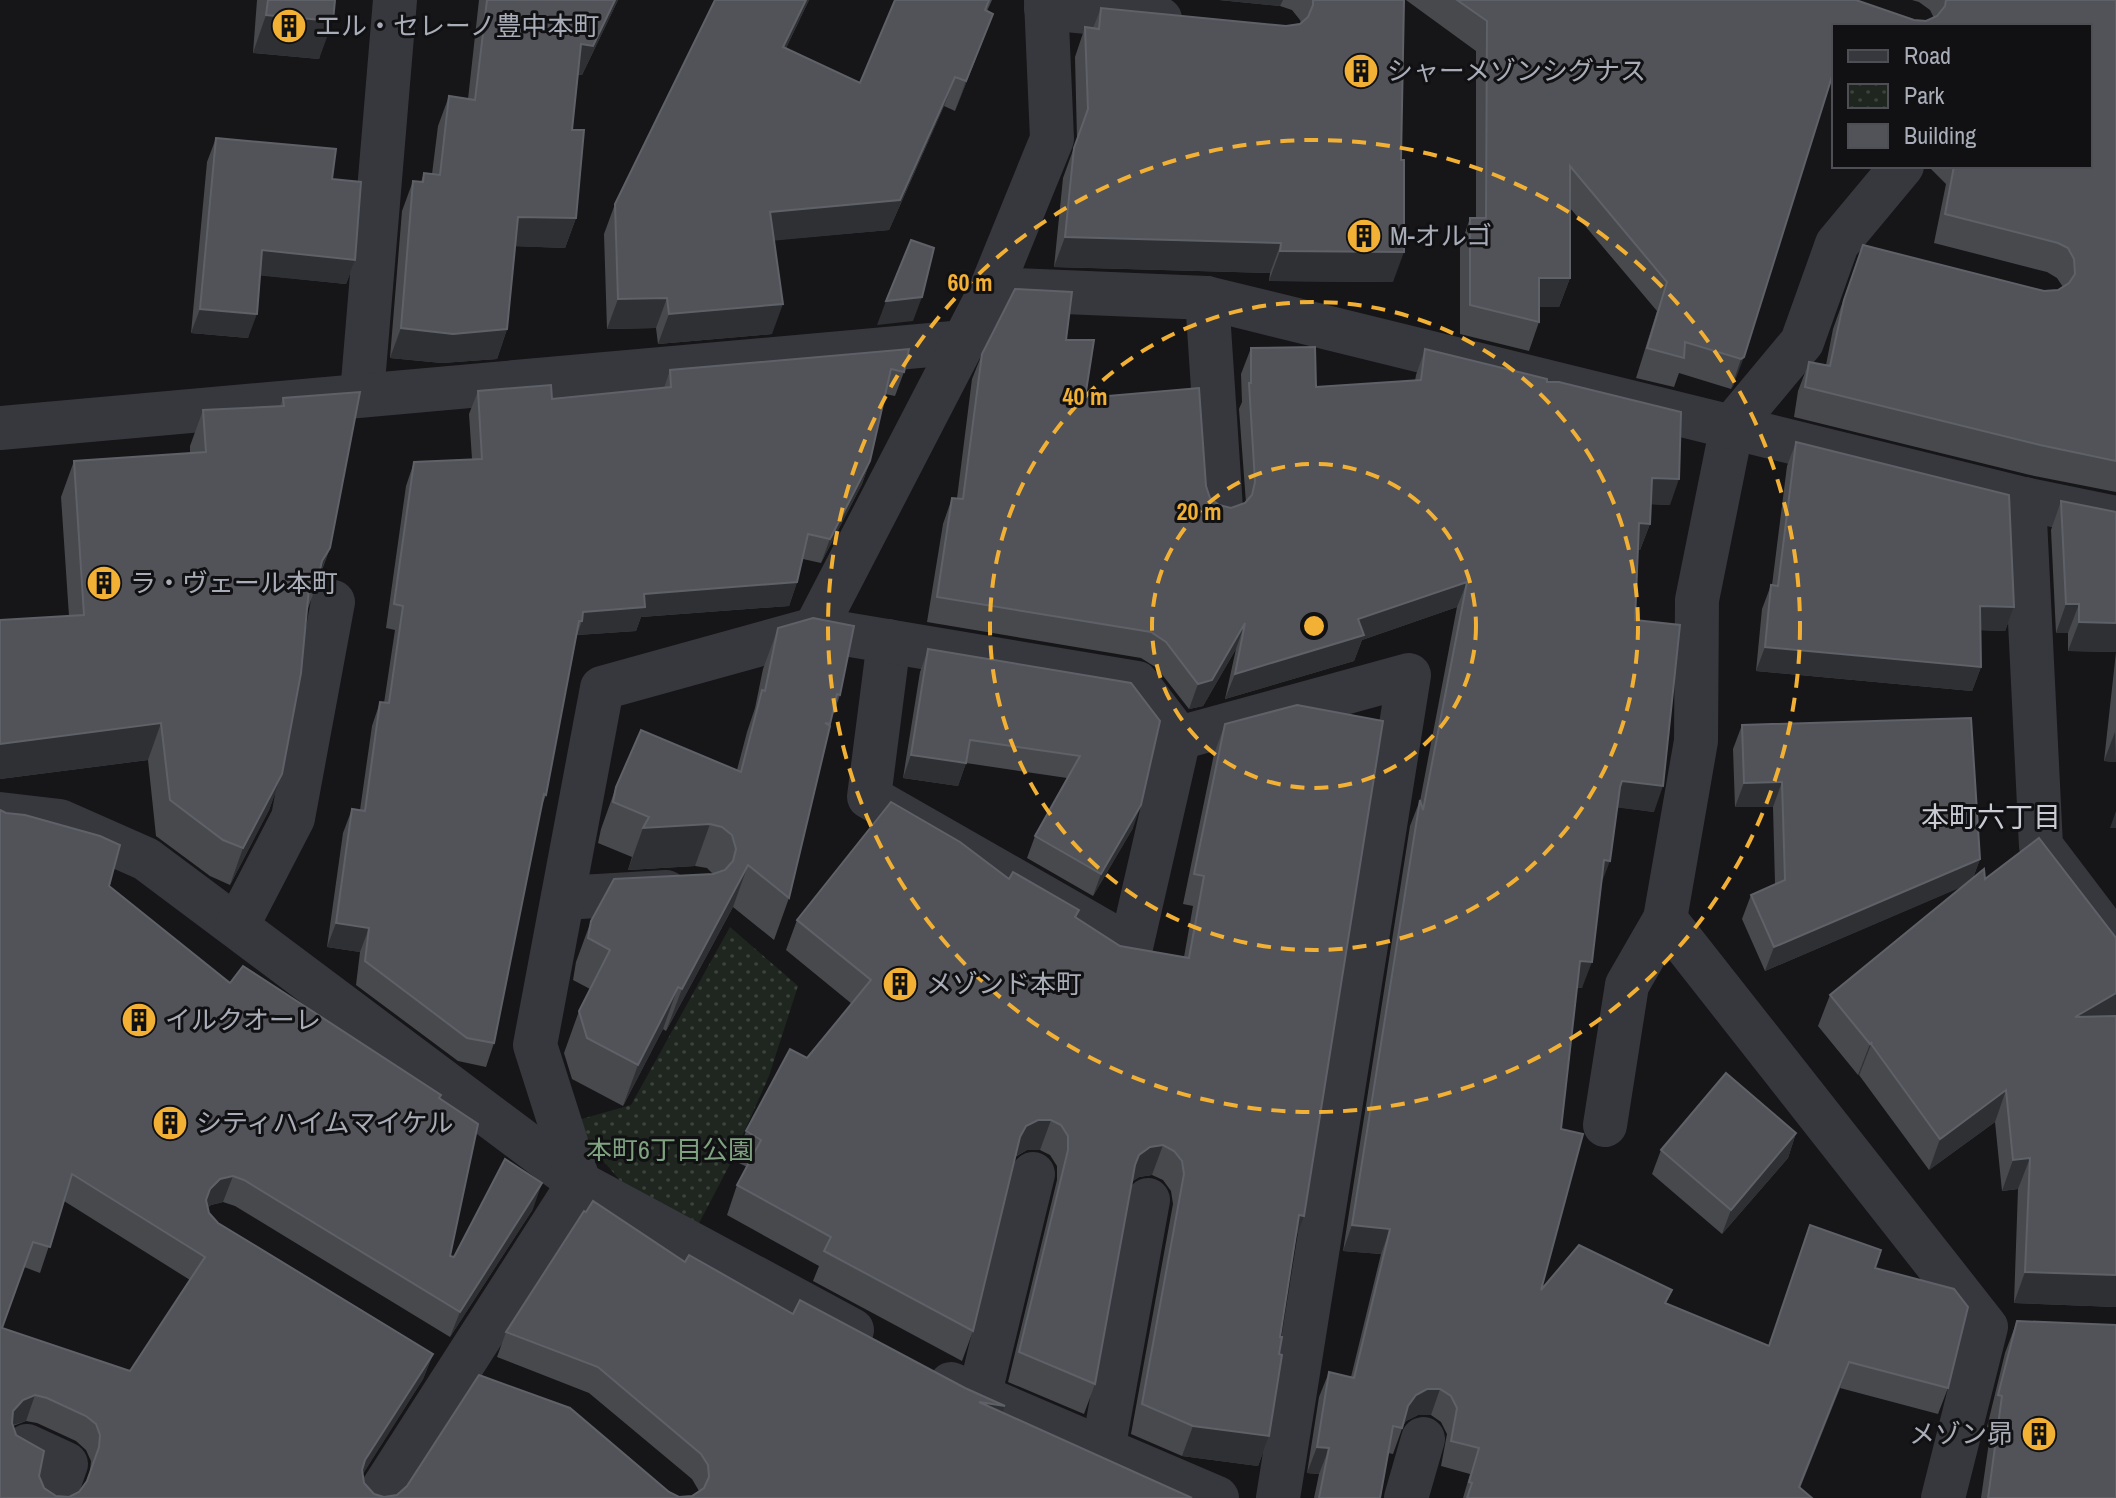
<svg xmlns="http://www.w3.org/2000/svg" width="2116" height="1498" viewBox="0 0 2116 1498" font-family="'Archivo Narrow','Noto Sans JP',sans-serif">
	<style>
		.park { fill: url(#park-dots) }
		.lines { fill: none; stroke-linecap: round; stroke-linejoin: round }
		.minor { stroke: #37383d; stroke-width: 44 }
		.wall { fill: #47494d; fill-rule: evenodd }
		.shaded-wall { fill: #2f3033 }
		.building { fill: #525359; stroke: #5f6168; stroke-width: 2; fill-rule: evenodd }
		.ring { fill: none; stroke: #f2b134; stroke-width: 4; stroke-dasharray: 14 10 }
		.labels { text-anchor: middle; stroke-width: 6; stroke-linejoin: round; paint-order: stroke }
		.poi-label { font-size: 26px; fill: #a8adb8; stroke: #111113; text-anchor: start }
		.park-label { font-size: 26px; fill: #7fa381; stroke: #111113 }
		.neighbourhood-label { font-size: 28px; fill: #c9ccd4; stroke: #111113 }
		.centre { fill: #f2b134; stroke: #111113; stroke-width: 4 }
		.ring-label { font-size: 24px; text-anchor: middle; font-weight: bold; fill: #f2b134; stroke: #111113; stroke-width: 6; stroke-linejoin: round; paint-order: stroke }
	</style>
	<defs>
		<pattern id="park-dots" width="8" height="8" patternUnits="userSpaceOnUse" patternTransform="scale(2)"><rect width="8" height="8" fill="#1e261f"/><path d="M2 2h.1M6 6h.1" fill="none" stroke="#3c433d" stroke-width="1.8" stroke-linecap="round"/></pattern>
	</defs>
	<rect width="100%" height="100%" fill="#161618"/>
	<path class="park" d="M730 927 798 986 769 1076 729 1166 696 1229 634 1197 595 1151 578 1120 631 1105Z"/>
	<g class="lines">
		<g class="minor">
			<path d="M1046 8 1160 19"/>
			<path d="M1902 166 1837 244 1802 342 1732 426 1697 600 1696 741 1665 919 1986 1327 1943 1498"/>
			<path d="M991 289 1207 298 2024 499 2116 518"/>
			<path d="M1207 298 1221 509"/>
			<path d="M362 394 395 0"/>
			<path d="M0 428 964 342"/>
			<path d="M2024 499 2041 846 2116 945"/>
			<path d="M815 629 991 289 1052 139 1046 0"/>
			<path d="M889 641 869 797 1131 947 1179 738"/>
			<path d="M0 814 60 821 146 859 579 1183 852 1330"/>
			<path d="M563 898 666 892"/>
			<path d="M237 926 293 818 333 602"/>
			<path d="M1605 1125 1627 985 1665 919"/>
			<path d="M951 1384 1217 1498"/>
			<path d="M979 1397 1033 1174"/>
			<path d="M27 1446 66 1464 54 1498"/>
			<path d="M1103 1450 1148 1200"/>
			<path d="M377 1498 579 1183 535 1045 602 688 815 629 1137 683 1179 738 1409 675 1278 1498"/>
			<path d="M1406 1498 1423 1439"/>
		</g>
	</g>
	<g class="wall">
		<path d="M257 0H335L319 59 253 53Z"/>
		<path d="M479 0H618L582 75H578L572 130 576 218 565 248 515 246 507 329 497 359 442 363 390 358 402 211 413 181 421 182 424 173 432 174 438 126 449 96 468 99Z"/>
		<path d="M715 0H809L786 48 860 83 895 0H992L987 11 982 43 955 111 944 106 889 230 774 240 772 334 658 344 656 328 607 329 604 234 615 204Z"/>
		<path d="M1219 0H1404L1393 282 1269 281 1270 273 1054 267 1063 178 1077 139 1075 57 1085 27 1093 28 1101 8 1286 26 1301 23 1300 20 1292 10 1280 6Z"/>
		<path d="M1406 0H1856L1914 20 1926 21 1934 18 1930 10 1919 2 1912 0H2116V492L2030 475 1794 417 1798 391 1809 362 1826 365 1833 329 1863 245 2044 291 2058 290 2063 287 2057 278 2047 272 1934 243 1946 184 1928 166H2090V26H1834V70L1733 386 1731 389 1679 373 1674 387 1636 378 1657 311 1570 208V278L1559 307H1539V322L1529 351 1460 334V248L1470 218H1476V51Z"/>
		<path d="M216 138 332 179 355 260 346 284 260 275 248 338 191 333 207 162Z"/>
		<path d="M1066 340 1085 398 1206 486 1210 498 1219 505 1231 508 1246 503 1239 409 1242 402 1241 374 1251 348 1316 387 1415 381 1416 375 1425 349 1547 382 1670 505 1651 504 1650 524 1640 550H1638L1635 620 1654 812 1617 807 1601 884 1582 988H1577L1541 1290 1666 1304 1769 1346 1810 1225 1875 1268 1948 1388 1938 1414 1840 1388 1800 1488 1812 1498H1463L1470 1474 1441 1466 1447 1434 1441 1422 1431 1415H1418L1406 1421 1403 1426 1393 1454 1388 1453 1380 1498H1314L1319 1474 1307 1473 1319 1397 1329 1372 1351 1377 1381 1254 1343 1251 1410 826 1420 800V801L1457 607 1362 640 1354 661 1225 699 1236 649 1203 706 1189 709 1157 668 1141 658 927 622 943 524 952 498H957L972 379 982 354Z"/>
		<path d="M909 349 904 372 895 396 885 394 870 461 862 484 821 563 803 559 797 582 789 606 641 617 636 631 577 635 575 642 546 795 541 808 494 1043 486 1067 458 1061 356 985 360 952 327 947 343 833 352 809 360 810 372 726 380 702 384 703 395 630 386 628 406 486 414 462 472 459 469 414 478 391 552 399 664 388 670 370Z"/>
		<path d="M283 398 330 548 307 611 282 774 269 810 230 885 210 876 156 836 148 760 0 779V620L69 616 61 497 74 461 190 453V446L203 410 280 406Z"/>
		<path d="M1796 442 2014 607 2005 631 1980 630 1981 667 1972 691 1756 671 1762 609 1771 585H1772L1787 466Z"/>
		<path d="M2061 501 2116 512V762L2104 761 2116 652 2068 651V633H2056L2051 530Z"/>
		<path d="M778 628 840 695 829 726 789 898 774 940 733 907 666 1031 663 1029 623 1106 572 1079 564 1053 579 1011 590 989 573 980 576 962 591 921 713 874 707 868 695 866 628 870 632 857 598 843 601 829 616 787 737 770 747 732 755 708 763 669Z"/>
		<path d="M928 649 1131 683 1133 828 1093 896 1027 858 1035 836 1067 778 966 763 958 786 903 778 920 672Z"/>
		<path d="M1225 724 1295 1241 1280 1337 1269 1436 1258 1466 1182 1456 1131 1434 1173 1204 1171 1191 1163 1180 1152 1175 1139 1177 1131 1182 1095 1384 1084 1414 1008 1382 1057 1180V1166L1050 1155 1040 1150H1027L1015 1157 973 1331 962 1361 813 1281 819 1266 727 1215 737 1185 747 1167 735 1161 746 1131 852 1004 786 950 797 920 1009 879 1079 910 1076 918 1120 946 1184 957 1193 906 1183 904 1214 754Z"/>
		<path d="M1742 725 1980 859 1973 878 1985 879 2116 1307 2014 1303 2018 1189 2002 1191 1995 1122 1929 1170 1859 1075 1860 1073 1858 1075 1818 1026 1830 995 1963 886 1765 971 1742 919 1751 895 1775 884 1773 807H1735L1733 749Z"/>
		<path d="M0 810 109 886 230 983 440 1099 450 1256 454 1257 533 1209 450 1337 235 1206 223 1202 211 1205 208 1207 209 1213 218 1223 433 1354 423 1379 362 1475 364 1483 374 1494 384 1497 669 1492 679 1497 692 1496 699 1491 692 1479 589 1393 497 1357 506 1332 685 1262 793 1314 1005 1406 1002 1412 1192 1498H0ZM64 1201 190 1280 130 1371 2 1328 24 1267 40 1273ZM26 1421 37 1423 76 1441 86 1450 91 1461 90 1472 86 1481 79 1492 69 1497 56 1496 44 1488 13 1426Z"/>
		<path d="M1796 1133 1788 1158 1722 1234 1652 1174 1661 1150Z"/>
		<path d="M2017 1321 2116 1498H1981L1991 1428 1987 1427 2005 1353Z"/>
	</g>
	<g class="shaded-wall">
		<path d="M615 0H618L582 75 570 74 581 44Z"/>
		<path d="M806 0H809L772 77 783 47Z"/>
		<path d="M1219 0H1283L1280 6Z"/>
		<path d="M993 14 982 43 955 111 966 81Z"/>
		<path d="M266 15 333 21 319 59 253 53Z"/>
		<path d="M955 77 944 106 889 230 759 242 770 212Z"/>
		<path d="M518 217 576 218 565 248 507 246Z"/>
		<path d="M1065 237 1281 243 1270 273 1054 267Z"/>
		<path d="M262 250 355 260 346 284 254 275Z"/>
		<path d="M1280 251 1404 252 1393 282 1269 281Z"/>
		<path d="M1539 278H1570L1559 307H1529Z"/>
		<path d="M922 297 913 321 877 325 886 301Z"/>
		<path d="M667 298 656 328 607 329 618 299Z"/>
		<path d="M783 304 772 334 658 344 669 314Z"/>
		<path d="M200 309 257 314 248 338 191 333Z"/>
		<path d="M401 328 507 329 497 359 442 363 390 358Z"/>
		<path d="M1744 357 1733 386 1731 389 1741 359Z"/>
		<path d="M870 461 862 484 821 563 830 539Z"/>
		<path d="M1652 478 1679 479 1670 505 1643 504Z"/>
		<path d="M1639 523 1650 524 1640 550 1630 549Z"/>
		<path d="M330 548 316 584 322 561Z"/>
		<path d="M797 582 789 606 641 617 636 631 577 635 582 621 583 612 644 594Z"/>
		<path d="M1467 582 1457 607 1362 640 1354 661 1225 699 1235 674 1358 619Z"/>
		<path d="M2066 604H2079L2068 633H2056Z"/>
		<path d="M1980 606 2014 607 2005 631 1971 630Z"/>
		<path d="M2079 622 2116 623V652L2068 651Z"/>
		<path d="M1245 623 1236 649 1203 706 1189 709 1198 684Z"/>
		<path d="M1765 647 1981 667 1972 691 1756 671Z"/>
		<path d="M161 723 148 760 0 779V744Z"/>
		<path d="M2115 732 2116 762 2104 761Z"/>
		<path d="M911 755 966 763 958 786 903 778Z"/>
		<path d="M282 774 269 810 230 885 243 848Z"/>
		<path d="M1622 781 1663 786 1654 812 1613 807Z"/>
		<path d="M1782 782 1773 807H1735L1744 783Z"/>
		<path d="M1141 805 1133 828 1093 896 1101 874Z"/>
		<path d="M2116 811V828H2110Z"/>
		<path d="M710 824 695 866 628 870 643 828Z"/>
		<path d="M1980 859 1971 883 1765 971 1774 947Z"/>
		<path d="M1604 860 1610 861 1600 887Z"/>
		<path d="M748 865 733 907 666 1031 682 989Z"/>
		<path d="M336 923 369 928 360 952 327 947Z"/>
		<path d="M1580 961 1592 962 1582 988 1570 987Z"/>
		<path d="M678 987 663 1029 623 1106 638 1065Z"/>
		<path d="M2116 993V1017H2075Z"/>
		<path d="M1872 1042 1860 1073 1858 1075 1870 1044Z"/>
		<path d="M2006 1090 1995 1122 1929 1170 1940 1139Z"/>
		<path d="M1038 1120H1051L1040 1150H1027L1016 1156 1020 1137 1026 1126Z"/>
		<path d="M1796 1133 1788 1158 1722 1234 1731 1210Z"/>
		<path d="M1163 1145 1152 1175 1139 1177 1128 1185 1135 1165 1139 1155 1150 1147Z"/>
		<path d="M2030 1158 2018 1189 2002 1191 2013 1160Z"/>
		<path d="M233 1176 223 1202 211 1205 200 1215 210 1189 220 1179Z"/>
		<path d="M542 1183 533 1209 450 1337 460 1312Z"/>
		<path d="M1299 1215 1304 1216 1293 1246Z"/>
		<path d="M1352 1225 1390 1229 1381 1254 1343 1251Z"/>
		<path d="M2025 1272 2116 1275V1307L2014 1303Z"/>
		<path d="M433 1354 423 1379 356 1485 365 1460Z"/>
		<path d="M1849 1362 1840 1388 1795 1498Z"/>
		<path d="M1427 1389H1440L1431 1415H1418L1406 1421 1401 1428 1408 1406 1416 1395Z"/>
		<path d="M35 1395 26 1421 13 1425 4 1436 13 1411 23 1400Z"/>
		<path d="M979 1402 1005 1406 995 1431Z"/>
		<path d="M1193 1426 1269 1436 1258 1466 1182 1456Z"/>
		<path d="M1317 1447 1329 1448 1319 1474 1307 1473Z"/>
	</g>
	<g class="building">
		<path d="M268 0H335L333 21 266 15Z"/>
		<path d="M487 0H615L593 46 581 44 572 130H584L576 218 518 217 507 329 453 334 401 328 413 181 423 182 424 173 440 175 449 96 475 100Z"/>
		<path d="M715 0H806L783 47 860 83 895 0H989L985 10 993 14 966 81 955 77 900 200 770 212 783 304 669 314 667 298 618 299 615 204Z"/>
		<path d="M1313 0H1404L1401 160H1404V252L1280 251 1281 243 1065 237 1074 148 1088 109 1085 27 1099 29 1101 8 1286 26 1300 24 1308 17 1313 5Z"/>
		<path d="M1457 0H1856L1914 20 1926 21 1937 16 1945 6 1946 0H2116V461L2040 445 1805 387 1809 362 1830 366 1844 300 1863 245 2044 291 2058 290 2069 283 2075 274 2074 259 2068 248 2058 243 1945 214 1954 166H2090V26H1834V70L1744 357 1741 359 1685 342 1684 358 1647 348 1667 282 1570 166V278H1539V322L1470 305V218H1486L1487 21Z"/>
		<path d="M216 138 336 149 332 179 361 182 355 260 262 250 257 314 200 309Z"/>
		<path d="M911 240 934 248 922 297 886 301Z"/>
		<path d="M1015 289 1072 292 1066 340H1094L1085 398 1199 388 1206 486 1210 498 1219 505 1231 508 1245 503 1252 495 1255 482 1249 383H1251V348L1315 347 1316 387 1421 380 1425 349 1547 379V382H1559L1681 412 1679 479 1652 478 1650 524 1639 523 1635 620 1680 625 1663 786 1622 781 1620 787 1610 861 1604 860 1592 962 1580 961 1561 1129 1583 1134 1541 1290 1579 1245 1672 1290 1665 1303 1769 1346 1810 1225 1881 1250 1875 1268 1954 1289 1968 1307 1948 1388 1849 1362 1799 1487 1812 1498H1467L1472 1483 1469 1482 1479 1448 1451 1441 1457 1408 1451 1396 1440 1389H1427L1416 1395 1408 1406 1402 1428 1393 1426 1380 1498H1319L1329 1448 1317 1447 1329 1372 1354 1378 1390 1229 1352 1225 1420 800 1423 810 1467 582 1358 619 1364 635 1235 674 1245 623 1212 680 1198 684 1166 642 1151 632 937 597 952 498 963 499 982 354Z"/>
		<path d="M909 349 904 372 891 369 870 461 830 539 808 534 797 582 644 594 645 607 583 612 582 621H579L546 795 544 794 494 1043 467 1038 365 961 369 928 336 923 352 809 365 811 380 702 389 703 403 606 394 604 414 462 482 459 478 391 551 385 552 399 671 387 670 370Z"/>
		<path d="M360 392 330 548 322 561 318 578 310 577 301 673 282 774 243 848 223 840 170 800 161 723 0 744V620L84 615 74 461 206 452 203 410 284 406 283 398Z"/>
		<path d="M1796 442 2009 495 2014 607 1980 606 1981 667 1765 647 1771 585 1778 586Z"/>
		<path d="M2061 501 2116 512V623L2079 622V604H2066Z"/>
		<path d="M813 618 854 626 840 695 837 694 830 724 825 723 830 726 789 898 748 865 682 989 678 987 638 1065 587 1038 579 1011 610 950 588 938 591 921 614 879 713 874 725 870 733 861 736 849 732 835 722 827 710 824 643 828 649 817 613 802 616 787 641 730 741 772 762 690 765 691 778 628Z"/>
		<path d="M928 649 1131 683 1160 721 1141 805 1101 874 1035 836 1080 756 970 740 966 763 911 755Z"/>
		<path d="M1297 705 1383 721 1304 1216 1299 1215 1280 1337H1282L1279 1354 1282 1355 1269 1436 1193 1426 1142 1404 1184 1174 1182 1161 1174 1151 1163 1145 1150 1147 1139 1155 1135 1165 1095 1384 1019 1352 1068 1150V1136L1061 1125 1051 1120H1038L1026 1126 1020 1137 973 1331 824 1251 831 1237 737 1185 761 1140 746 1131 790 1049 807 1058 871 980 797 920 891 802 960 842 1009 879 1013 872 1079 910 1075 917 1120 946 1189 958 1204 876 1194 874 1225 724Z"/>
		<path d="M1971 718 1980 859 1774 947 1751 895 1785 880 1782 782 1744 783 1742 725Z"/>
		<path d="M0 810 6 813 25 815 100 836 120 845 109 886 230 983 243 966 441 1095 439 1098 478 1124 450 1256 454 1257 505 1159 542 1183 460 1312 244 1180 233 1176 220 1179 210 1189 206 1200 209 1213 218 1223 433 1354 365 1460 362 1470 364 1483 374 1494 384 1497 397 1495 407 1486 479 1375 570 1408 669 1492 679 1497 692 1496 704 1488 709 1477 708 1465 701 1454 598 1367 506 1332 584 1211 586 1212 593 1201 685 1262 689 1255 793 1314 800 1300 965 1388 1005 1406 979 1402 1192 1498H0ZM72 1174 205 1257 130 1371 2 1328 33 1242 50 1247ZM35 1395 47 1398 86 1416 96 1424 100 1435 99 1447 87 1481 79 1492 69 1497 56 1496 44 1488 39 1476 44 1451 16 1435 12 1423 13 1411 23 1400Z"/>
		<path d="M2039 838 2116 938V993L2075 1017 2116 1016V1275L2025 1272 2030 1158 2013 1160 2006 1090 1940 1139 1871 1044 1872 1042 1870 1044 1830 995 1984 869 1985 879Z"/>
		<path d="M1726 1073 1796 1133 1731 1210 1661 1150Z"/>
		<path d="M2017 1321 2116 1325V1498H1988L2002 1396 1998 1395Z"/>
	</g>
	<g class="ring">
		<circle cx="1314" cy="626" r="162"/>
		<circle cx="1314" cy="626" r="324"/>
		<circle cx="1314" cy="626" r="486"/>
	</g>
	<defs>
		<symbol id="building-disc" viewBox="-11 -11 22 22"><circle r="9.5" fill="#f2b134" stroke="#111113"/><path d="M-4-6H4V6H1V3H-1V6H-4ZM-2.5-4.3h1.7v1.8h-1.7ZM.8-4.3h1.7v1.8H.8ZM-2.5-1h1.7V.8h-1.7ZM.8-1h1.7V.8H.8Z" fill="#111"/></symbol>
	</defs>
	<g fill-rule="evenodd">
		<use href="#building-disc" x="269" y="6" width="40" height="40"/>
		<use href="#building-disc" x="1341" y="51" width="40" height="40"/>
		<use href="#building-disc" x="1344" y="216" width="40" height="40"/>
		<use href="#building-disc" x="84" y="563" width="40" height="40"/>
		<use href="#building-disc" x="880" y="964" width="40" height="40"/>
		<use href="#building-disc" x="119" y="1000" width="40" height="40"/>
		<use href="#building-disc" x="150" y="1103" width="40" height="40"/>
		<use href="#building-disc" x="2019" y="1414" width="40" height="40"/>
	</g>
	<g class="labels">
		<g class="poi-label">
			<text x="315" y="35">エル・セレーノ豊中本町</text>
			<text x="1387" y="80">シャーメゾンシグナス</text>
			<text x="1390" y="245">M-オルゴ</text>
			<text x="130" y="592">ラ・ヴェール本町</text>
			<text x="926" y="993">メゾンド本町</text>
			<text x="165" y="1029">イルクオーレ</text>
			<text x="196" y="1132">シティハイムマイケル</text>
			<text x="2013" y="1443" text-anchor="end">メゾン昴</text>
		</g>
		<g class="park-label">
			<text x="670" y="1159">本町6丁目公園</text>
		</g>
		<g class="neighbourhood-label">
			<text x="1991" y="827">本町六丁目</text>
		</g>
	</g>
	<circle cx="1314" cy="626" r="12" class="centre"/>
	<g class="ring-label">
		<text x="970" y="291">60 m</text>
		<text x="1085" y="405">40 m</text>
		<text x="1199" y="520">20 m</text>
	</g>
	<rect x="1832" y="24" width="260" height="144" fill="#111113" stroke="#4d4f55" stroke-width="2"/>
	<rect x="1848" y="50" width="40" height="12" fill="#37383d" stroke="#4d4f55" stroke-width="2"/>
	<text x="1904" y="64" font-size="24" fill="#a8adb8">Road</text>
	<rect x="1848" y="84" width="40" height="24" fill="url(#park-dots)" stroke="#4d4f55" stroke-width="2"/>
	<text x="1904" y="104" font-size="24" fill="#a8adb8">Park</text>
	<rect x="1848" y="124" width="40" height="24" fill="#525359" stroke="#4d4f55" stroke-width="2"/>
	<text x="1904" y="144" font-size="24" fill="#a8adb8">Building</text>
</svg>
